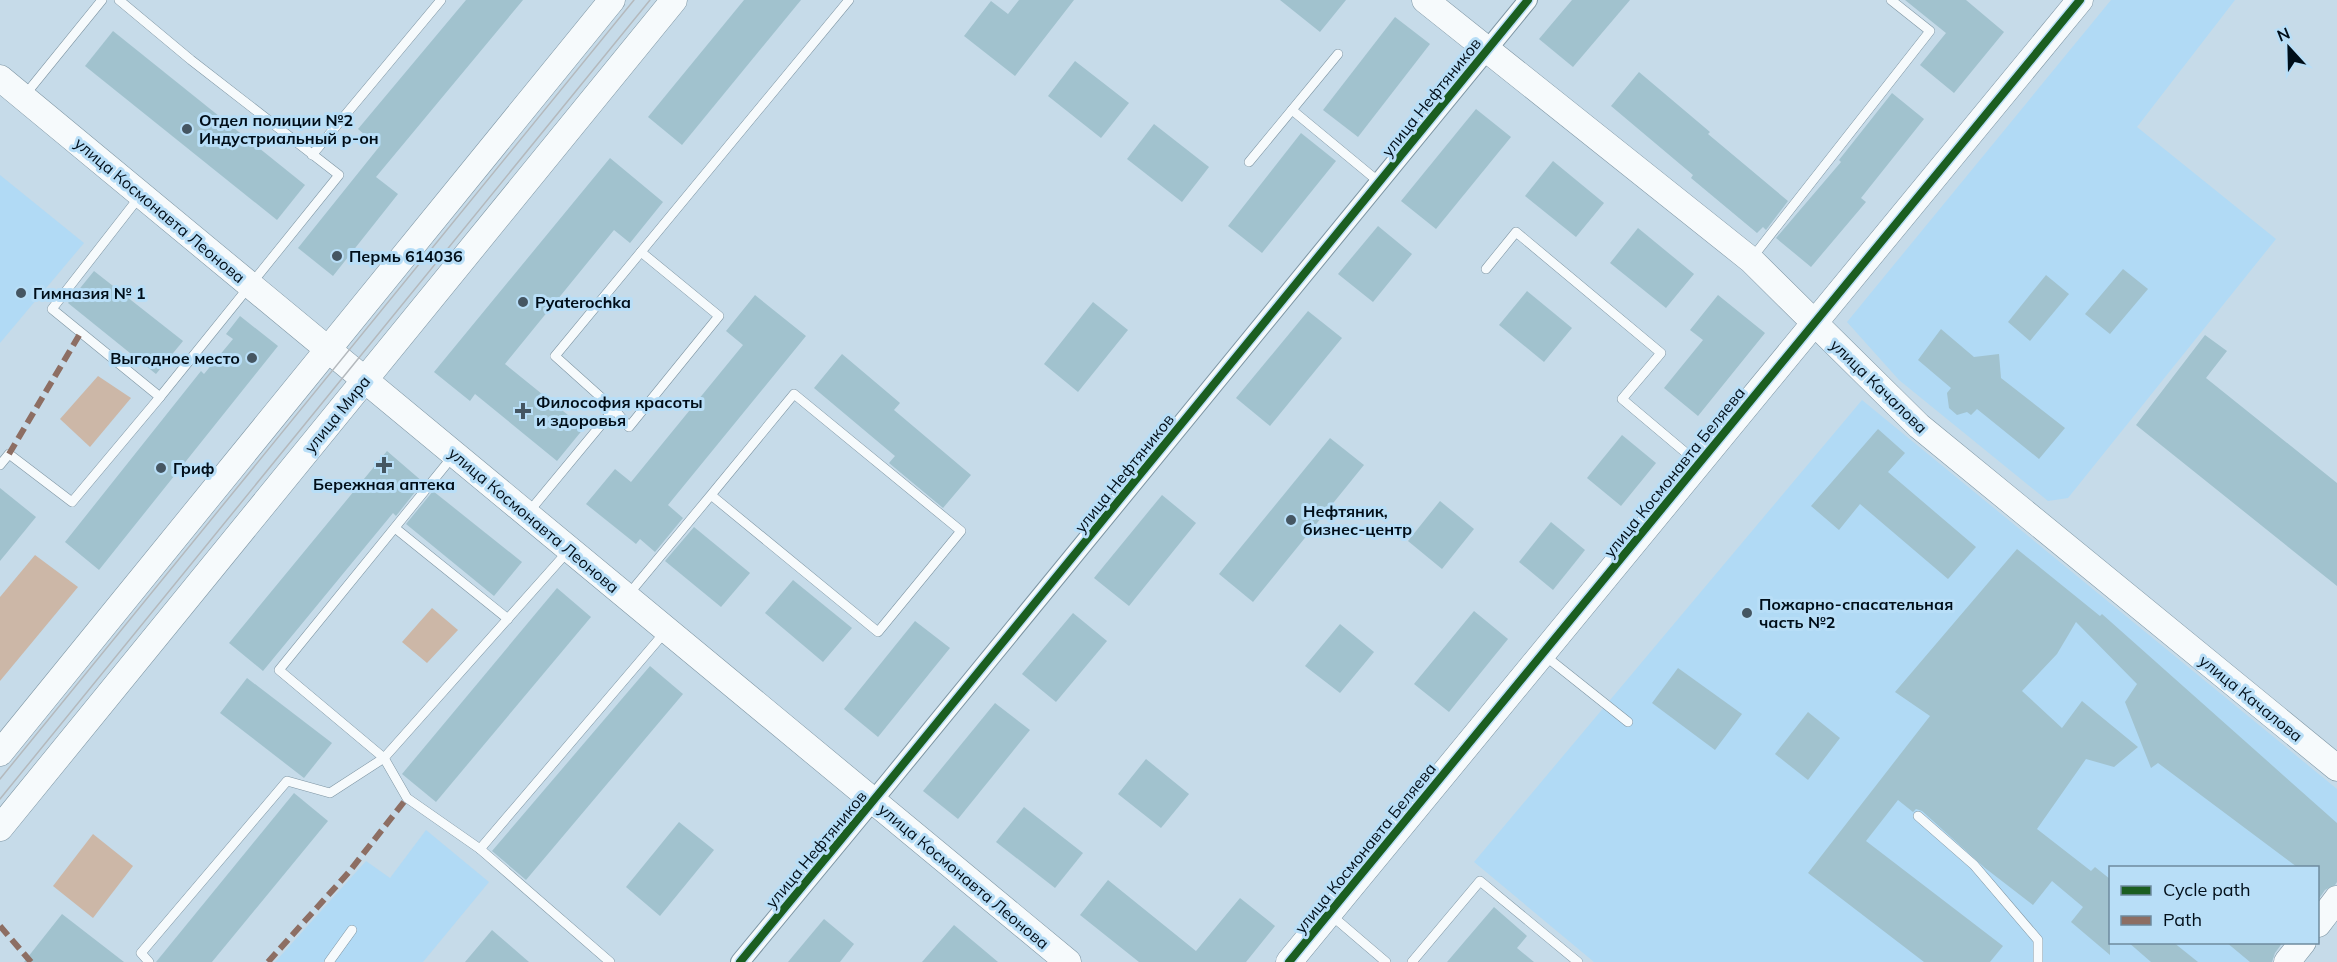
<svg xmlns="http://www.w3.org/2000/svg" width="2337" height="962" viewBox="0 0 2337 962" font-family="Mulish,sans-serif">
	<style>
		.built { fill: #b1daf5 }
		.green { fill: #ccb7a7 }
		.building { fill: #a1c2ce }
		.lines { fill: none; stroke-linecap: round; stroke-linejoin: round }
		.lane-casing { stroke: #7e95a3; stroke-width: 10 }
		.street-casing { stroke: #7e95a3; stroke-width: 20 }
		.secondary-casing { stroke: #7e95a3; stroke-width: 27 }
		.lane { stroke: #f6fafc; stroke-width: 9 }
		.street { stroke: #f6fafc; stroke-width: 18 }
		.secondary { stroke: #f6fafc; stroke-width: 26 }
		.tram { stroke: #b4b9bd; stroke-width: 1.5 }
		.quiet { stroke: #8d6e63; stroke-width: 6; stroke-dasharray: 12 6; stroke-linecap: butt }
		.cycleway-casing { stroke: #b8def7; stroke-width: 11 }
		.cycleway { stroke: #1b5e20; stroke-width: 8 }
		.poi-dot { fill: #455662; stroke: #b8def7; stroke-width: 2 }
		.labels { text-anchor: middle; stroke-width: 6; stroke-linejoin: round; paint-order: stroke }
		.street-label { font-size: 16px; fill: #000e19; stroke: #b8def7 }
		.poi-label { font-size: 16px; font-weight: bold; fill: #000e19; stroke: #b8def7; text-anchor: start }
	</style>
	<rect width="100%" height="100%" fill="#c6dbe9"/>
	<g class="built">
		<path d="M2111 0H2235L2137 127 2276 239 2068 498 2048 501 1899 380 1847 322Z"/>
		<path d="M0 175 84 243 0 343Z"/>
		<path d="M1862 400 2337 789V871L2318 895V868H2110V942L2279 943 2263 962H1594L1474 862Z"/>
		<path d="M426 830 489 882 423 962H275L366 861 390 878Z"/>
	</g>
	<g class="green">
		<path d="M98 376 131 398 90 447 60 419Z"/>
		<path d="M35 555 78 587 0 681V597Z"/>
		<path d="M432 608 458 630 427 663 402 642Z"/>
		<path d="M93 834 133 866 93 918 53 886Z"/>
	</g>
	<g class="building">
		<path d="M466 0H523L376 177 398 194 333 276 298 248 379 147 358 129Z"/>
		<path d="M744 0H801L682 145 648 117Z"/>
		<path d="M1019 0H1074L1015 76 964 36 991 1 1008 14Z"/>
		<path d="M1280 0H1346L1320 32Z"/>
		<path d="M1572 0H1630L1573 67 1539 39Z"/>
		<path d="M1905 0H1966L2004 32 1954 93 1920 65 1946 33Z"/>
		<path d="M1395 17 1430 44 1358 137 1323 110Z"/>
		<path d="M113 31 305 185 277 220 85 66Z"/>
		<path d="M1075 61 1129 103 1101 138 1048 96Z"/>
		<path d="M1639 72 1710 132 1708 134 1788 201 1766 230 1763 227 1757 233 1691 178 1693 175 1611 106Z"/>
		<path d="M1892 93 1924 119 1861 198 1866 202 1811 267 1776 238 1841 162 1839 160Z"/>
		<path d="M1476 109 1511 137 1436 229 1401 201Z"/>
		<path d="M1154 124 1209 167 1182 202 1127 159Z"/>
		<path d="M1301 133 1336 161 1262 253 1228 226Z"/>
		<path d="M610 158 663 202 630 243 614 230 505 364 584 428 557 461 475 394 470 401 434 372Z"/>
		<path d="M1553 161 1604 203 1576 237 1525 196Z"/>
		<path d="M1378 226 1412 254 1373 302 1338 274Z"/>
		<path d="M1638 228 1694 274 1666 308 1610 263Z"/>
		<path d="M2123 269 2148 289 2110 334 2085 314Z"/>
		<path d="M94 271 183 341 156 374 68 303Z"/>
		<path d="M2046 275 2069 294 2030 341 2008 322Z"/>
		<path d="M1527 291 1572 328 1544 362 1499 325Z"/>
		<path d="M755 295 806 336 668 505 683 518 655 552 640 539 636 544 586 504 615 469 631 482 743 345 726 331Z"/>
		<path d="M1718 295 1765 333 1698 416 1664 388 1703 340 1690 330Z"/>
		<path d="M1093 302 1128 330 1078 392 1044 364Z"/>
		<path d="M1308 311 1342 338 1270 426 1236 398Z"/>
		<path d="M240 316 278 346 99 570 65 542 201 371 204 374 233 339 226 334Z"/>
		<path d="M1941 329 1974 357 1999 354 2001 378 2065 428 2039 459 1977 409 1971 415 1967 412 1957 415 1949 408 1947 393 1951 388 1918 360Z"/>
		<path d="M2205 335 2227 351 2206 378 2337 483V586L2136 425Z"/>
		<path d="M842 354 900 403 894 410 971 475 943 508 889 463 895 456 814 388Z"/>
		<path d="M1878 429 1905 453 1888 472 1976 547 1948 579 1860 504 1839 530 1811 506Z"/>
		<path d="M1622 435 1656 463 1621 506 1587 478Z"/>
		<path d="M1330 438 1364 465 1253 602 1219 574Z"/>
		<path d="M387 451 423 482 396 516 393 513 263 671 229 643Z"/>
		<path d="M0 488 36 517 0 561Z"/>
		<path d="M433 491 522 562 494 596 406 524Z"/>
		<path d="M1162 495 1196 523 1129 606 1094 578Z"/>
		<path d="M1440 501 1474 529 1442 569 1408 541Z"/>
		<path d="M1551 522 1585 550 1553 590 1519 562Z"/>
		<path d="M694 527 750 573 721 607 665 561Z"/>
		<path d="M2017 549 2100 616 2102 614 2337 823V882L2335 885 2325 890 2318 900V867H2297L2158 763 2151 768 2125 702 2137 684 2076 622 2057 654 2022 691 2062 728 2082 701 2138 747 2114 767 2086 759 2037 829 2091 871 2095 867 2110 879V955L2071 922 2083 907 2052 881 2033 905 1985 868 1922 811 1916 809 1913 812 1898 800 1866 841 2003 946 1990 962H1924L1808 873 1930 716 1895 692Z"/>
		<path d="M793 580 852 628 823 662 765 613Z"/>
		<path d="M557 588 591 617 436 802 402 774Z"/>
		<path d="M1474 611 1508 639 1449 712 1414 684Z"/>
		<path d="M1073 613 1107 641 1056 702 1022 674Z"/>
		<path d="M915 621 950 648 878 737 844 709Z"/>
		<path d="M1340 624 1374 652 1340 693 1305 666Z"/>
		<path d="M650 666 683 694 526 880 492 851Z"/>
		<path d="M1678 668 1742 714 1715 750 1652 703Z"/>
		<path d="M247 678 332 743 304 778 220 713Z"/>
		<path d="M995 703 1030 730 958 819 923 791Z"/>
		<path d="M1808 712 1840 738 1808 780 1775 754Z"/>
		<path d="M1146 759 1189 794 1161 828 1118 794Z"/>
		<path d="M294 793 328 821 212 962H156Z"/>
		<path d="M1024 807 1083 853 1055 888 996 842Z"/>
		<path d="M679 822 714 850 660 916 626 887Z"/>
		<path d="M1108 880 1196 951 1240 898 1275 926 1246 962H1139L1080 915Z"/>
		<path d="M1494 907 1527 936 1517 948 1534 962H1447Z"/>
		<path d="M62 914 124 962H24Z"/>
		<path d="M824 919 854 944 840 962H788Z"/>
		<path d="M954 925 998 962H922Z"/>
		<path d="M492 930 529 962H465Z"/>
		<path d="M2128 942H2173L2198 962H2151Z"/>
		<path d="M2226 942H2283L2275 953 2272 962H2250Z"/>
	</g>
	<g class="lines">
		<defs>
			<g id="lane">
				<path d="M119 0 191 60 339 175 160 397"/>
				<path d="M25 95 102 0"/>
				<path d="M1292 110 1379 182"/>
				<path d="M312 155 441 0"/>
				<path d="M1249 162 1338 54"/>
				<path d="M1752 258 1930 31 1891 0"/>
				<path d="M1486 269 1516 232 1661 353 1622 399 1698 463"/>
				<path d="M614 409 629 427 719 316 641 252"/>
				<path d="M453 456 279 670 384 758 407 798 480 849 610 962"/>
				<path d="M0 465 9 454 72 502 160 397 52 309 140 196"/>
				<path d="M528 513 614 409 555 356 849 0"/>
				<path d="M395 528 508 619"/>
				<path d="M628 595 711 495 878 632 961 531 794 394 711 495"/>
				<path d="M1544 655 1628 722"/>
				<path d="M1918 816 1974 865 2038 940V962"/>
				<path d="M480 849 665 632"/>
				<path d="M1331 915 1386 962"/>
				<path d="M149 962 141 953 287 781 330 793 384 758 569 550"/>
				<path d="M329 962 352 930"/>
				<path d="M1412 962 1480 881 1578 962"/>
			</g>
			<path id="street" d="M740 962 891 779 1528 0"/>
			<g id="secondary">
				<path d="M1425 0 1751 260 1919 426 2337 768"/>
				<path d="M0 78 1068 962"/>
				<path d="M0 753 612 0"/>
				<path d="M0 828 674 0"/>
				<path d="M2318 924 2337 899"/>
				<path d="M1289 962 2080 0"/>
				<path d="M2287 962 2303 942"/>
			</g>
		</defs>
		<use href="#lane" class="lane-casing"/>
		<use href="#street" class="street-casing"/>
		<use href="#secondary" class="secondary-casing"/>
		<use href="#lane" class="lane"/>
		<use href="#street" class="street"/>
		<use href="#secondary" class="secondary"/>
		<g class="tram">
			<path d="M0 779 634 0"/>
			<path d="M0 799 650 0"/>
		</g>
		<g class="quiet">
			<path d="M9 454 81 332"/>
			<path d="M0 926 31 962"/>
			<path d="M268 962 349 872 407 798"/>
		</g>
		<defs>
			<g id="cycleway">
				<path d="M740 962 891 779 1528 0"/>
				<path d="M1289 962 2080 0"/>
			</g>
		</defs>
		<use href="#cycleway" class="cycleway-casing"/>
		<use href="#cycleway" class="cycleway"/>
	</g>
	<g class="poi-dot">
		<circle cx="187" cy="129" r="6"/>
		<circle cx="337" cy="256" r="6"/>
		<circle cx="21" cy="293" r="6"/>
		<circle cx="523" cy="302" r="6"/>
		<circle cx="252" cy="358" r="6"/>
		<path d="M520 402h6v6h6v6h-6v6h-6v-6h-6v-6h6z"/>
		<path d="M381 456h6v6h6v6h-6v6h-6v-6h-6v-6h6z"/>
		<circle cx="161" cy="468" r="6"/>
		<circle cx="1291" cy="520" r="6"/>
		<circle cx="1747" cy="613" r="6"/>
	</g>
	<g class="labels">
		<g class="street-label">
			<text transform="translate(1431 97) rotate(-51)" y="6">улица Нефтяников</text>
			<text transform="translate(160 210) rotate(40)" y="6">улица Космонавта Леонова</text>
			<text transform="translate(1879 386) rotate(44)" y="6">улица Качалова</text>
			<text transform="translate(337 414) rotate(-51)" y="6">улица Мира</text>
			<text transform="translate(1674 472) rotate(-51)" y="6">улица Космонавта Беляева</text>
			<text transform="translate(1124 473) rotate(-51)" y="6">улица Нефтяников</text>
			<text transform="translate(534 520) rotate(40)" y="6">улица Космонавта Леонова</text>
			<text transform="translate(2251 698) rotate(39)" y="6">улица Качалова</text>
			<text transform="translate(1365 848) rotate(-51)" y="6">улица Космонавта Беляева</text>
			<text transform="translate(816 849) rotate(-50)" y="6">улица Нефтяников</text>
			<text transform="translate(964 876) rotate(40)" y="6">улица Космонавта Леонова</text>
		</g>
		<g class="poi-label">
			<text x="199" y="126">Отдел полиции №2<tspan x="199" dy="18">Индустриальный р-он</tspan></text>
			<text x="349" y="262">Пермь 614036</text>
			<text x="33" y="299">Гимназия № 1</text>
			<text x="535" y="308">Pyaterochka</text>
			<text x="240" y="364" text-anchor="end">Выгодное место</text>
			<text x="536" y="408">Философия красоты<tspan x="536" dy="18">и здоровья</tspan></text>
			<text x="173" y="474">Гриф</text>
			<text x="384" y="490" text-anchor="middle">Бережная аптека</text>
			<text x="1303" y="517">Нефтяник,<tspan x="1303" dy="18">бизнес-центр</tspan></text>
			<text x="1759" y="610">Пожарно-спасательная<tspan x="1759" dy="18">часть №2</tspan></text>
		</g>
	</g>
	<rect x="2109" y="866" width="210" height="78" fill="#b8def7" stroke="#6e8b9e" stroke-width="1.5"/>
	<rect x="2121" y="886" width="30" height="9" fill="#1b5e20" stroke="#6e8b9e" stroke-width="1.5"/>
	<text x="2163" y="896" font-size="18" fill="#000e19">Cycle path</text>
	<rect x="2121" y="916" width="30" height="9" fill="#8d6e63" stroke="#6e8b9e" stroke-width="1.5"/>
	<text x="2163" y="926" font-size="18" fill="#000e19">Path</text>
	<g transform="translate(2289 48) rotate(338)" stroke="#b8def7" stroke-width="4.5" paint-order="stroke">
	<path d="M0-4.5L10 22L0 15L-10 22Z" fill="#000e19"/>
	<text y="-9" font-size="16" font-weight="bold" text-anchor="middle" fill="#000e19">N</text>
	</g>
</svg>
